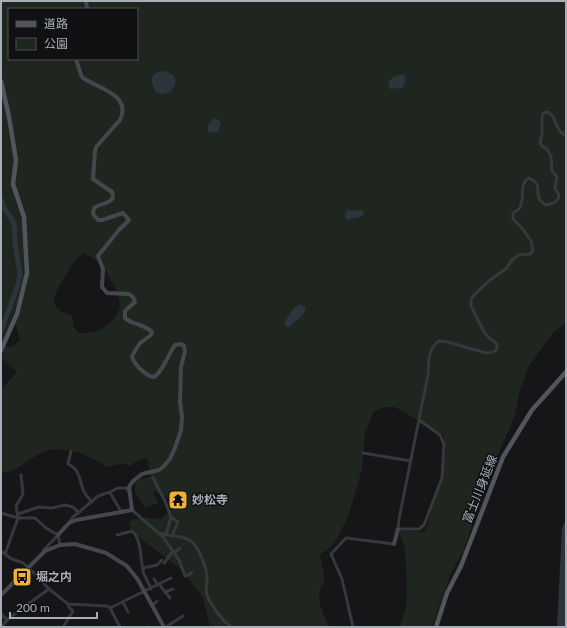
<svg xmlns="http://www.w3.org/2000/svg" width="567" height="628" viewBox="0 0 567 628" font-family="Lato,'Noto Sans JP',sans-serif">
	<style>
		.green { fill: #1e261f; fill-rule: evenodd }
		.water { fill: #2c353c }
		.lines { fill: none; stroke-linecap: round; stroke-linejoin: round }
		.river { stroke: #2c353c; stroke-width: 5 }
		.street { stroke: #37383d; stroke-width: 3 }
		.secondary { stroke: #45474d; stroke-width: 4 }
		.primary { stroke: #53555c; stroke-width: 4.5 }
		.labels { text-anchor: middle; stroke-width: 3; stroke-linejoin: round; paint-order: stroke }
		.street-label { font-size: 12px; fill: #a8adb8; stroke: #111113 }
		.poi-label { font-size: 12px; font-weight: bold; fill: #a8adb8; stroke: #111113; text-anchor: start }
	</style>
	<rect width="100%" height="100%" fill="#161618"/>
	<path class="green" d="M1 1H566V322L553 333 529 366 520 391 514 418 491 471 464 549 449 578 432 627H400L406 607 407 586 405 548 399 530 422 532 426 530 433 503 442 479 446 449 443 435 395 407H386L374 411 365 433 362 469 348 517 334 544 320 555 325 580 319 592 320 605 329 627H210L203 598 180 568 131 532 129 523C137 515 150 519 161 519L172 508C172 506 172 503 171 501 169 498 157 492 153 492L159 503 145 508 135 492V480L150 477 148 460 145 458 136 461 130 466C123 462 115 465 107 467 87 455 66 444 42 452 38 454 33 458 29 460 19 467 13 472 1 473V394L2 388 17 372 1 358 4 347 13 346 20 340 15 323 27 284V266L26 265C21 292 14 319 1 344ZM9 9H137V59H9ZM84 253C101 262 104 267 113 284 116 290 119 297 120 304 120 316 107 327 97 331 91 333 84 333 78 333L74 327 72 315C45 309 54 294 65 277 68 273 70 267 73 263 75 259 81 256 84 253Z"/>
	<g class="water">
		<path d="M164 71C178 75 179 82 170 92L162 94 156 92C150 81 149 72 164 71Z"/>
		<path d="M403 74 405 76V84L402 88 389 89C386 79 394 76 403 74Z"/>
		<path d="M215 118 221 122 218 132H208C207 125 209 122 215 118Z"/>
		<path d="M347 210 351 211 363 210 364 214 361 217 346 220 345 215Z"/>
		<path d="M300 304 306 308C304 317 294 322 288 328L284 323 293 309Z"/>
		<path d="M566 520V627H557L562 528Z"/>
	</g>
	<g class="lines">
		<path class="river" d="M1 199 4 208 14 223 15 243 20 274 18 285 1 331"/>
		<g class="street">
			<path d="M419 420 440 435 444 444 442 478 424 525 419 529H398L399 519 428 375C429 363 427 349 439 341L448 342 486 353C492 353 498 352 497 344L489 338 483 330 471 306V299L475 294 490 280 507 268 511 261 518 255 530 254 533 251 531 241 522 228 513 219V213C515 212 517 211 519 209 526 200 518 183 529 178 546 185 530 196 546 205L554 203 558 199 559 195 555 188 557 177 552 171 551 157 548 150 542 146 540 142 542 134V117L543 113 548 112C559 118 552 128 566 136"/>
			<path d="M71 451 68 464C81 470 79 481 84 492 86 495 89 499 92 502"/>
			<path d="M363 453 411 461"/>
			<path d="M153 477 158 488 165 501 171 517 178 522 172 536"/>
			<path d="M110 492 118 488H126L129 492"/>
			<path d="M132 510 163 537 179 560 185 576 192 573"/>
			<path d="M1 513 18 518H35L46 528 58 535 60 545"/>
			<path d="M18 514 39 507 52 508 65 505 73 507 79 513"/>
			<path d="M69 523 72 518 98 496 110 492C113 499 118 505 121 512"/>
			<path d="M158 533C168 536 182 535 191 541 199 547 208 570 207 580 207 585 205 590 207 595 211 606 222 620 231 627"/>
			<path d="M117 535 132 531C142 539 140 562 144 574 146 579 149 583 151 589"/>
			<path d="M166 535 171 517"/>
			<path d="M1 551 10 558 23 563 34 573 49 589 68 604 107 606 110 608 120 627"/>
			<path d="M43 551 58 535"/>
			<path d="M174 553 180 548"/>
			<path d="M5 554 18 518 16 506 23 494 21 475"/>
			<path d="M164 563 173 551"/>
			<path d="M143 568 157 565 162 560"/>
			<path d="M154 579 158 585"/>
			<path d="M159 584 170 598"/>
			<path d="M165 592 173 589"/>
			<path d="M123 602 128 612"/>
			<path d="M152 606 157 601"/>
			<path d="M110 608 171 578"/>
			<path d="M1 614 7 620"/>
			<path d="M2 627 7 620 21 609 49 589"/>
			<path d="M63 627 73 611 69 607 68 604"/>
			<path d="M148 627H149"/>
			<path d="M166 627 183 616"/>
			<path d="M353 627 342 579 331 554 346 538 394 544"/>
		</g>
		<g class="secondary">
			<path d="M86 1 87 9"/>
			<path d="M58 535 69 523 76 520 132 510 129 487 133 481 142 474 159 470 163 467 170 459 175 448 181 430 182 417 180 402 181 367 185 351 184 346 181 344 175 345C169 353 162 373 154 377 146 376 134 365 132 356L140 343 151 335 152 332C143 323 132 325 125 318V311L135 302 133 297 129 294 107 293 102 287 103 269 98 256 118 231 129 220 123 213 102 220H98L93 214 94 208C100 203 108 205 113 198L112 192 93 179 95 151 96 147 120 120C132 95 98 88 83 78L81 75 76 59"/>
			<path d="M394 544 398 529"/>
			<path d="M1 595 45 551 60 545 75 544 106 553 127 566 138 580 164 627"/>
		</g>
		<g class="primary">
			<path d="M1 81 9 117 16 160 13 184 24 217 27 273 17 314 1 350"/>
			<path d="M436 627 447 593 461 566 503 457 532 410 566 372"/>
		</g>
	</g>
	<defs>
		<symbol id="temple-square" viewBox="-11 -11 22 22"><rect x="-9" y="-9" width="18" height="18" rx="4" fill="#f2b134" stroke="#111113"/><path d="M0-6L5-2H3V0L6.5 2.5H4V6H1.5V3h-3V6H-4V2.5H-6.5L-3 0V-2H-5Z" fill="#111"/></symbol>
		<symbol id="bus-square" viewBox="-11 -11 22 22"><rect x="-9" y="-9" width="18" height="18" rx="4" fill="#f2b134" stroke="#111113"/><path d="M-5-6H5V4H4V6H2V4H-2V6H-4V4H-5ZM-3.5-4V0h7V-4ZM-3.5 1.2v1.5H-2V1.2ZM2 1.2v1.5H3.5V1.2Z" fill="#111"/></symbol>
	</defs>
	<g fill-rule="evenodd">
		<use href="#temple-square" x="167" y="489" width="22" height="22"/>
		<use href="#bus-square" x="11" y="566" width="22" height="22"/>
	</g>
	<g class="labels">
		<g class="street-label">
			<text transform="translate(480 489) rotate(-68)" y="4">富士川身延線</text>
		</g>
		<g class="poi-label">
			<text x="192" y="504">妙松寺</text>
			<text x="36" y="581">堀之内</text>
		</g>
	</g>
	<rect width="567" height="628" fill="none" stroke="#a8adb8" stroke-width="4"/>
	<rect x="8" y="8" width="130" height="52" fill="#111113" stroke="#4d4f55"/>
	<rect x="16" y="21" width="20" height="6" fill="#53555c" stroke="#4d4f55"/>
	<text x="44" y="28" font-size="12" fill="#a8adb8">道路</text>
	<rect x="16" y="38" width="20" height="12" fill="#1e261f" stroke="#4d4f55"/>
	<text x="44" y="48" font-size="12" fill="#a8adb8">公園</text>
	<path d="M10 612v6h87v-6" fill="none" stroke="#a8adb8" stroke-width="2"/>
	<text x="16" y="612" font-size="12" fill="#a8adb8" stroke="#111113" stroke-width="3" paint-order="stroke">200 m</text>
</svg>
